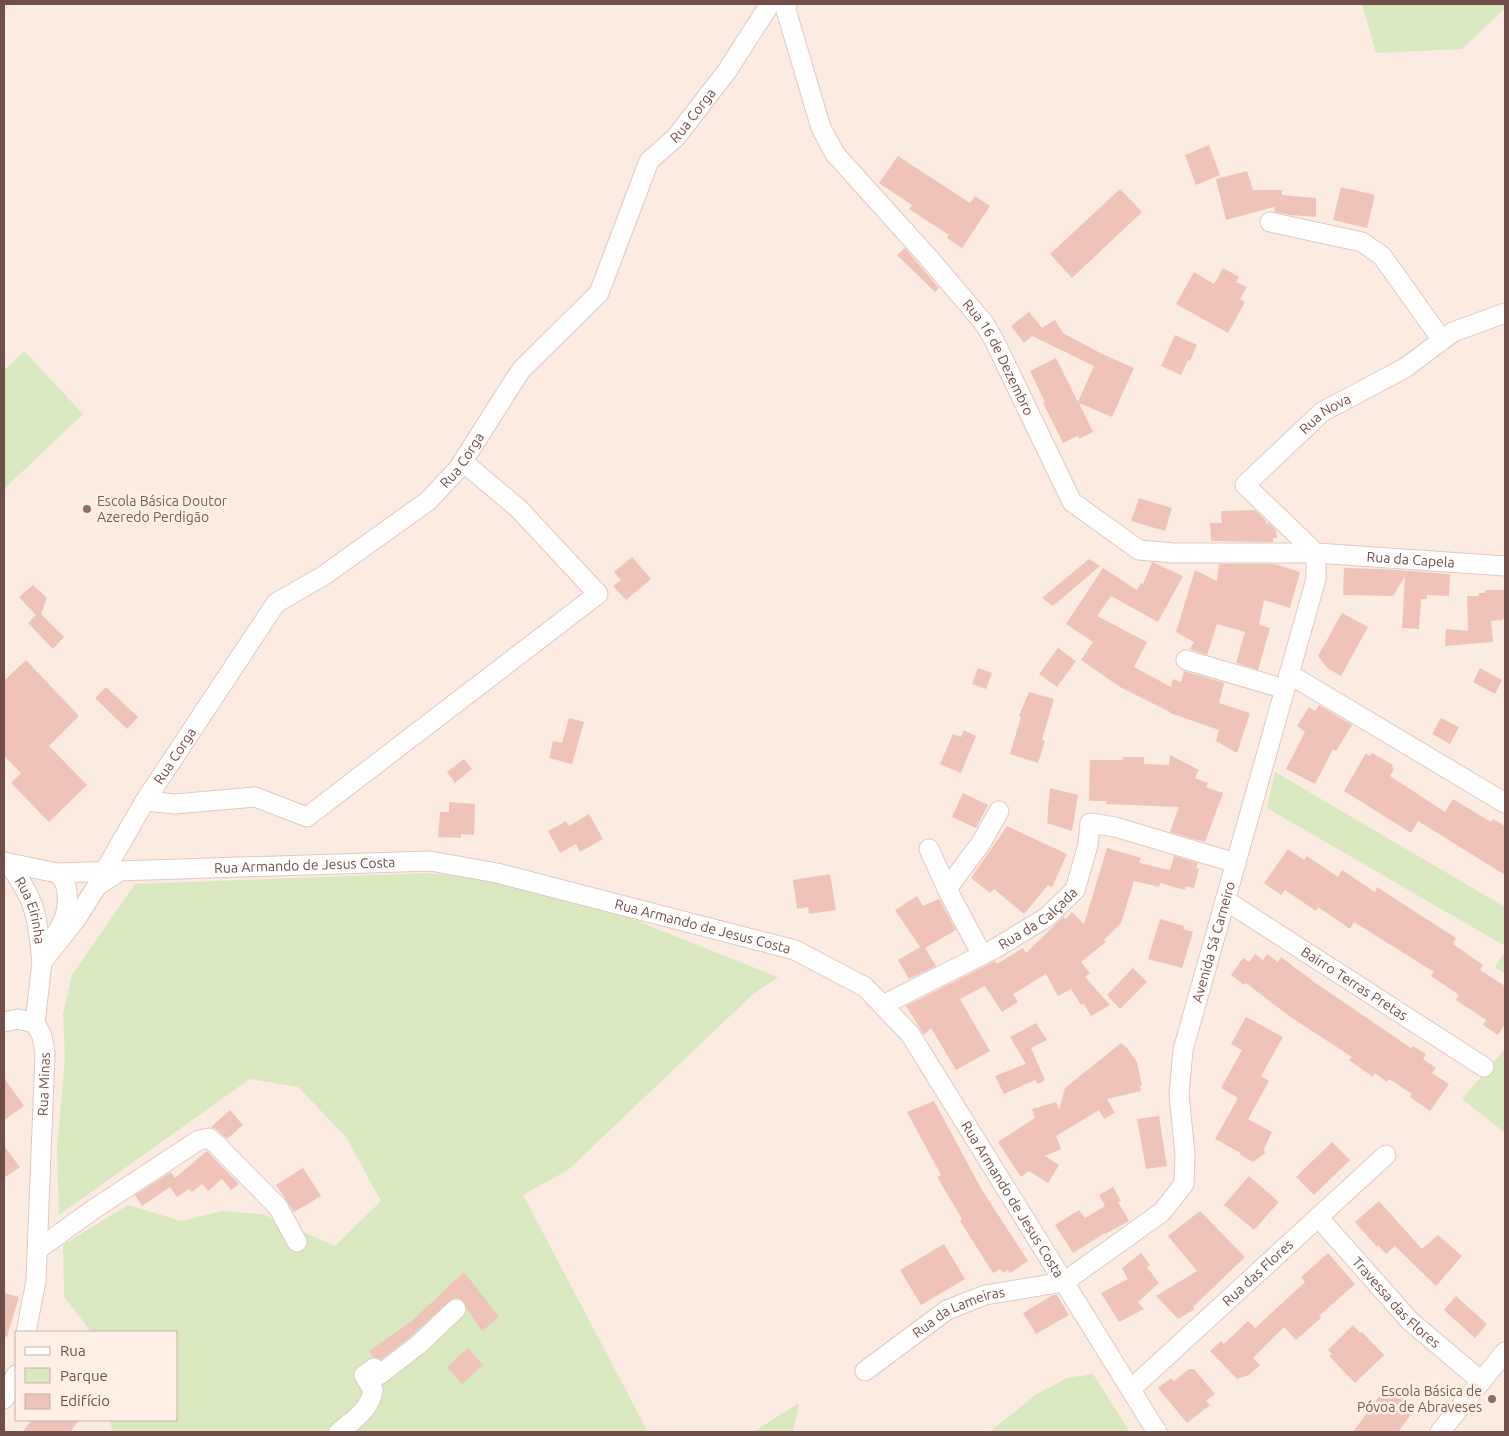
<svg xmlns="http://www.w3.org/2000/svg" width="1509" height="1436" viewBox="0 0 1509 1436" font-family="Ubuntu,sans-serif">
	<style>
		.green { fill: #d9e8bf }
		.building { fill: #f0c3b8 }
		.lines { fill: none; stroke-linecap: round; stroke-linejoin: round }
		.minor-casing { stroke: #e1c8c0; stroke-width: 21 }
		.minor { stroke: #fff; stroke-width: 19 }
		.education-dot { fill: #8d6e63; stroke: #fff0e6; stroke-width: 2 }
		.labels { text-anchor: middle; stroke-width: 5; stroke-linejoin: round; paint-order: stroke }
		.street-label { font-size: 14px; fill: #724e48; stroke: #fff0e6 }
		.education-label { font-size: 14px; fill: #785e54; stroke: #fff0e6; text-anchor: start }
	</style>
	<rect width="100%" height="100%" fill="#fcebe0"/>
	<g class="green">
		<path d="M1362 4H1505V8L1462 49 1376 53Z"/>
		<path d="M24 351 83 414 4 489V371Z"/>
		<path d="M1275 772 1505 907V946L1267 808Z"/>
		<path d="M429 873 555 888 778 977 751 996 568 1170 523 1195 648 1432H113L110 1420H176V1332H91L64 1296 63 1245 128 1205 181 1221 222 1211 262 1214 335 1246 381 1201 346 1137 298 1087 250 1079 59 1215 57 1149 65 1057 63 1014 72 975 135 884Z"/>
		<path d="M1505 952V974L1495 967Z"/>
		<path d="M1505 1049V1133L1462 1099Z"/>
		<path d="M1093 1374 1130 1432H989L1037 1394 1067 1378Z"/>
		<path d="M799 1403 793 1432H753Z"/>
	</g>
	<g class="building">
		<path d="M1209 145 1220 175 1196 185 1185 155Z"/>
		<path d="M898 156 970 203 975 196 990 206 962 248 947 238 949 235 909 209 912 205 879 183Z"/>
		<path d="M1247 171 1253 190H1282V195L1316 198V217L1290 215 1275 212 1274 207 1226 220 1216 179Z"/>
		<path d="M1341 187 1375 195 1367 228 1333 220Z"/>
		<path d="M1120 189 1142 212 1072 278 1050 254Z"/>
		<path d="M905 248 939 288 935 292 897 255Z"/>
		<path d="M1223 268 1239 277 1236 282 1247 287 1240 299 1245 302 1228 333 1176 304 1194 272 1214 284Z"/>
		<path d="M1029 312 1042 328 1055 320 1063 333 1100 353 1134 368 1112 417 1079 403 1093 432 1079 439 1078 436 1063 443 1043 403 1045 402 1030 371 1056 358 1078 402 1094 366 1032 336 1024 343 1011 326Z"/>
		<path d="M1175 335 1197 345 1190 361 1188 360 1181 375 1161 366Z"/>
		<path d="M1139 498 1172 508 1165 531 1131 521Z"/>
		<path d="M1255 510 1266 521V524L1269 523 1276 530 1277 538H1273V542L1211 541 1210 523H1222L1221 511Z"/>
		<path d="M632 557 651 579 626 600 613 586 621 580 614 572Z"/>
		<path d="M1089 559 1100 566 1053 606 1042 598Z"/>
		<path d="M1152 562 1183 576 1158 622 1111 596 1097 616 1147 642 1134 667 1171 687 1173 679 1181 682 1184 671 1224 683 1219 703 1250 713 1237 753 1216 741 1219 730 1170 713V712L1120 687 1081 660 1093 642 1066 624 1103 568 1137 590 1141 583 1143 584Z"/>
		<path d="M1219 564H1275L1300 572 1290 608 1264 600 1259 625 1270 628 1258 670 1236 663 1245 632 1217 624 1207 655 1190 649 1194 642 1176 632 1195 570 1217 581Z"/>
		<path d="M1344 568 1381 569 1450 574 1449 596 1427 595V599H1421L1419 629 1402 628 1405 576 1393 596 1343 595Z"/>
		<path d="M33 585 47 598 41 614 64 637 53 649 28 623 36 615 19 597Z"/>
		<path d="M1485 590H1505V618H1503V620L1491 621 1493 642 1445 646 1446 629 1468 631 1467 596H1479L1478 593H1485Z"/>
		<path d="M1342 613 1368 627 1341 676 1327 668 1318 656Z"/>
		<path d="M1058 648 1076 661 1057 687 1039 674Z"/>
		<path d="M26 660 79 716 49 746 87 785 49 822 11 783 21 773 4 756V681Z"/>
		<path d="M978 668 992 673 986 689 972 684Z"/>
		<path d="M1480 668 1502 680 1495 694 1473 682Z"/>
		<path d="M106 687 138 717 127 729 95 698Z"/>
		<path d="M1029 692 1054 699 1042 740 1045 741 1038 763 1010 754 1021 717 1019 716Z"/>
		<path d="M1319 705 1352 725 1336 751 1333 749 1315 784 1286 769 1305 732 1297 726 1309 707 1315 711Z"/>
		<path d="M569 718 584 722 572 764 549 758 553 741 562 743Z"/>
		<path d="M1441 718 1459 727 1450 744 1432 734Z"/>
		<path d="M964 730 976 736 961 773 940 764 953 734 961 737Z"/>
		<path d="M1366 753 1370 756 1372 753 1393 765 1392 767 1394 769 1390 776 1445 812 1453 799 1491 822 1493 819 1505 826V875L1418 821 1411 833 1344 791Z"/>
		<path d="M1170 755 1199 770 1195 778 1208 783 1206 787 1223 793 1205 842 1170 832 1179 807 1106 804 1107 801H1089L1090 760H1123V757H1144V764L1169 765Z"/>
		<path d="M464 759 472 769 455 783 447 772Z"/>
		<path d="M1050 788 1078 795 1072 831 1047 823Z"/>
		<path d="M963 793 988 805 976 828 952 817Z"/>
		<path d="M449 802 475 804 474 835 461 834V838L438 837 440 812H449Z"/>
		<path d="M589 814 603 839 580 852 576 844 560 853 548 831 566 821 569 826Z"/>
		<path d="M1007 826 1067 854 1052 887 1048 885 1024 914 994 889 990 893 971 878Z"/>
		<path d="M1107 848 1141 858 1139 863 1170 870 1174 856 1198 863 1196 868 1199 869 1194 888 1186 886 1185 890 1160 883 1159 887 1134 881 1121 923 1104 940 1106 942 1081 962 1090 973 1085 977 1110 1005 1091 1016 1084 1004 1081 1005 1071 989 1058 996 1046 974 1013 994 1018 1002 1002 1012 985 986 960 999 990 1051 956 1070 931 1028 924 1035 906 1006 995 961 997 964 1023 948 1026 953 1063 917 1066 919 1072 912 1084 924Z"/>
		<path d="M1288 849 1304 860 1307 856 1338 877 1342 870 1375 892 1377 887 1456 938 1453 944 1483 965 1480 970 1505 986V1024L1498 1035 1483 1025 1486 1020 1456 1000 1459 995 1431 976 1434 972 1354 922 1350 929 1318 907 1316 911 1285 890 1281 895 1264 883Z"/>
		<path d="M830 874 836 910 809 914 808 907 797 909 793 880Z"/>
		<path d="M917 896 923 906 939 899 956 930 925 948 936 966 909 979 898 960 920 947 895 910Z"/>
		<path d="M1160 919 1184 926 1183 929 1193 932 1182 968 1148 959Z"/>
		<path d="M1255 954 1263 960 1267 954 1278 962 1281 957 1314 982 1411 1048 1413 1046 1426 1054 1423 1059 1436 1068 1432 1073 1449 1084 1430 1111 1410 1097 1412 1094 1389 1079 1387 1082 1375 1073 1373 1077 1349 1060 1352 1057 1289 1016 1246 983 1244 985 1231 975 1243 958 1249 962Z"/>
		<path d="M1133 968 1147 982 1120 1009 1107 995Z"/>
		<path d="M1246 1017 1283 1037 1261 1076 1269 1081 1248 1119 1272 1132 1264 1149 1265 1153 1253 1162 1239 1154 1241 1153 1215 1139 1238 1098 1221 1088 1242 1050 1231 1044Z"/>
		<path d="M1036 1023 1047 1040 1031 1048 1045 1080 1038 1084 1035 1080 1004 1094 995 1076 1026 1064 1010 1037Z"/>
		<path d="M1121 1043 1127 1048 1137 1062 1142 1085 1140 1086 1141 1091 1107 1099 1115 1113 1104 1119 1099 1110 1056 1136 1061 1149 1045 1156 1059 1165 1048 1183 1029 1171 1021 1177 998 1142 1035 1118 1032 1109 1056 1102 1059 1110 1065 1088Z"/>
		<path d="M4 1078 24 1106 4 1120Z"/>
		<path d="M934 1101 982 1190 1028 1261 1010 1273 1008 1270 1003 1273 1000 1269 993 1273 960 1221 962 1219 937 1177 941 1175 907 1112Z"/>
		<path d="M230 1110 243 1125 227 1139 216 1129 211 1127Z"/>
		<path d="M1159 1116 1167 1166 1146 1169 1137 1119Z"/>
		<path d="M1332 1142 1350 1160 1314 1195 1296 1177Z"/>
		<path d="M4 1146 20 1167 4 1178Z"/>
		<path d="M207 1151 239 1184 231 1190 222 1179 208 1191 202 1184 192 1192 189 1189 177 1197 170 1187 142 1206 135 1195 171 1172 175 1178Z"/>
		<path d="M303 1168 321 1196 294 1212 276 1185Z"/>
		<path d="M1249 1176 1279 1202 1254 1230 1224 1205Z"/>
		<path d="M1113 1187 1121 1201 1118 1202 1129 1221 1105 1234V1233L1073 1253 1055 1225 1079 1210 1085 1218 1105 1206 1099 1195Z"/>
		<path d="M1379 1201 1422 1249 1438 1235 1462 1256 1436 1286 1395 1246 1386 1254 1378 1245 1376 1246 1355 1222Z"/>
		<path d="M1200 1211 1245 1257 1193 1307 1195 1309 1178 1319 1156 1296 1197 1271 1168 1236Z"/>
		<path d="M944 1244 965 1279 921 1305 900 1270Z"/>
		<path d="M1141 1253 1150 1265 1147 1267 1159 1283 1138 1302 1144 1309 1119 1322 1101 1293 1128 1279 1122 1268Z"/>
		<path d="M1328 1253 1355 1284 1319 1316 1321 1318 1296 1340 1284 1327 1253 1358 1260 1365 1249 1375 1237 1379 1210 1351 1221 1341 1224 1344 1248 1321 1255 1328 1305 1282 1301 1277Z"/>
		<path d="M464 1272 499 1317 482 1331 467 1309 464 1302 459 1298H453L411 1336 381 1359 373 1357 369 1351 412 1321Z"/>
		<path d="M4 1293 19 1297 7 1337 4 1336Z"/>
		<path d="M1053 1295H1057L1069 1315 1036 1334 1023 1313Z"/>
		<path d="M1456 1296 1487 1324 1475 1338 1444 1310Z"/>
		<path d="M1353 1325 1360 1333 1362 1332 1384 1355 1355 1383 1329 1356 1332 1354 1328 1350Z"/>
		<path d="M468 1348 483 1365 462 1384 447 1367Z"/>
		<path d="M1189 1369H1194L1215 1394 1206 1401 1210 1405 1187 1423 1158 1388 1171 1378 1174 1381Z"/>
		<path d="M1387 1386 1416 1408 1398 1432H1353Z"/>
		<path d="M32 1420H79L70 1432H22Z"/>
	</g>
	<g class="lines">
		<defs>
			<g id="minor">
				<path id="s1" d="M787 4 786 10 821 128 835 154 928 257 984 323 994 340 1072 502 1139 550 1174 553H1316L1505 566"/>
				<path d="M1270 222 1362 242 1382 256 1442 340"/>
				<path id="s2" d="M1316 553 1245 485 1322 412 1405 368 1453 332 1505 313"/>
				<path d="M1186 660 1285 689"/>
				<path d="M1289 674 1505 803"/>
				<path d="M145 801 175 804 255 797 307 817 598 594 519 509 463 462"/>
				<path d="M929 849 949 893"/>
				<path id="s3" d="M4 862 57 873 430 861 497 873 795 950 865 987 910 1034 1157 1432"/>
				<path id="s4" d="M9 864C19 879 29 893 34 910 39 927 40 945 42 962"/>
				<path id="s5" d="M104 872 145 801 276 603 323 576 428 501 458 469 521 370 599 293 649 161 676 137 727 71 770 4"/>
				<path id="s6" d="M1225 900 1484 1067"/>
				<path d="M56 934C59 929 62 924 64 919 69 905 70 882 57 873"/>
				<path d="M982 955 949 893V886L981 843 999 811"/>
				<path id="s7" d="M883 1005 996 948 1047 917 1075 890 1088 845 1090 823 1115 827 1236 863"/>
				<path d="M4 1022 18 1019 35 1023"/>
				<path id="s8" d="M1318 1217 1410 1321 1481 1381"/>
				<path d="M37 1250 94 1209 199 1140 209 1138 216 1144 278 1207 297 1242"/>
				<path id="s9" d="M26 1332 36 1281 45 1053 42 1036 35 1023 42 962 76 919 97 886 118 872"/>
				<path id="s10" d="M865 1371 947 1310 985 1295 1064 1282 1162 1212 1184 1184 1185 1155 1179 1094 1183 1050 1316 579V553"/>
				<path id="s11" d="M1131 1389 1386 1155"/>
				<path d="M4 1399 16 1375"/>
				<path d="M339 1432C353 1420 370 1410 373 1390L364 1375 374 1368 379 1375 418 1345 456 1309"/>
				<path d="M1440 1432 1505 1352"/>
			</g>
		</defs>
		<use href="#minor" class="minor-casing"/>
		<use href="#minor" class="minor"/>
	</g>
	<g class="education-dot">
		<circle cx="87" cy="509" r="5"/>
		<circle cx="1492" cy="1399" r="5"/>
	</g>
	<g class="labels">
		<g class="street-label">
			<text dy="5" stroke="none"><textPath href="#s5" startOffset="978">Rua Corga</textPath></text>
			<text dy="5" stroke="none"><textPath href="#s1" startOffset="421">Rua 16 de Dezembro</textPath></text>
			<text dy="5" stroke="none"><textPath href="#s2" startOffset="206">Rua Nova</textPath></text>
			<text dy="5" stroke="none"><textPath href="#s5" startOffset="556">Rua Corga</textPath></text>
			<text dy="5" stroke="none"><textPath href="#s1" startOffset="938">Rua da Capela</textPath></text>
			<text dy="5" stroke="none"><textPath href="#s5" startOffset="136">Rua Corga</textPath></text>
			<text dy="5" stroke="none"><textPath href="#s3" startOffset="302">Rua Armando de Jesus Costa</textPath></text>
			<text dy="5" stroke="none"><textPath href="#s4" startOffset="52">Rua Eirinha</textPath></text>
			<text dy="5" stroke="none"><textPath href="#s7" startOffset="178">Rua da Calçada</textPath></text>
			<text dy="5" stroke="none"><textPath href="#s3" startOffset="708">Rua Armando de Jesus Costa</textPath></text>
			<text dy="5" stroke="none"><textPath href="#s10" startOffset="626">Avenida Sá Carneiro</textPath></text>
			<text dy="5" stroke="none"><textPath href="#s6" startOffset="154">Bairro Terras Pretas</textPath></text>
			<text dy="5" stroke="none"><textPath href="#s9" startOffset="249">Rua Minas</textPath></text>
			<text dy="5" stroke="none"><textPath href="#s3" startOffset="1142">Rua Armando de Jesus Costa</textPath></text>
			<text dy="5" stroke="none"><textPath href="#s11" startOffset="172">Rua das Flores</textPath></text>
			<text dy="5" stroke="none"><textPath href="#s8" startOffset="116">Travessa das Flores</textPath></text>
			<text dy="5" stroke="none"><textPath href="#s10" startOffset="112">Rua da Lameiras</textPath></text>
		</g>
		<g class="education-label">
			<text x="97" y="506">Escola Básica Doutor<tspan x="97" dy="16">Azeredo Perdigão</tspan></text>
			<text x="1482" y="1396" text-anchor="end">Escola Básica de<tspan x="1482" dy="16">Póvoa de Abraveses</tspan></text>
		</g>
	</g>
	<rect width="1509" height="1436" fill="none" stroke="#724e48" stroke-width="10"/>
	<rect x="15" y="1331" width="162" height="90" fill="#fff0e6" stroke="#c7afa7"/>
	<rect x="25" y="1347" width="25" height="8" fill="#ffffff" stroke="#c7afa7"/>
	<text x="60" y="1356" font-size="15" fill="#724e48">Rua</text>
	<rect x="25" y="1368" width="25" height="15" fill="#d9e8bf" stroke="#c7afa7"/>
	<text x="60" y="1381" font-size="15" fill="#724e48">Parque</text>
	<rect x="25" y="1394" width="25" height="15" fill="#f0c3b8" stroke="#c7afa7"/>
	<text x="60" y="1406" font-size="15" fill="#724e48">Edifício</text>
</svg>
